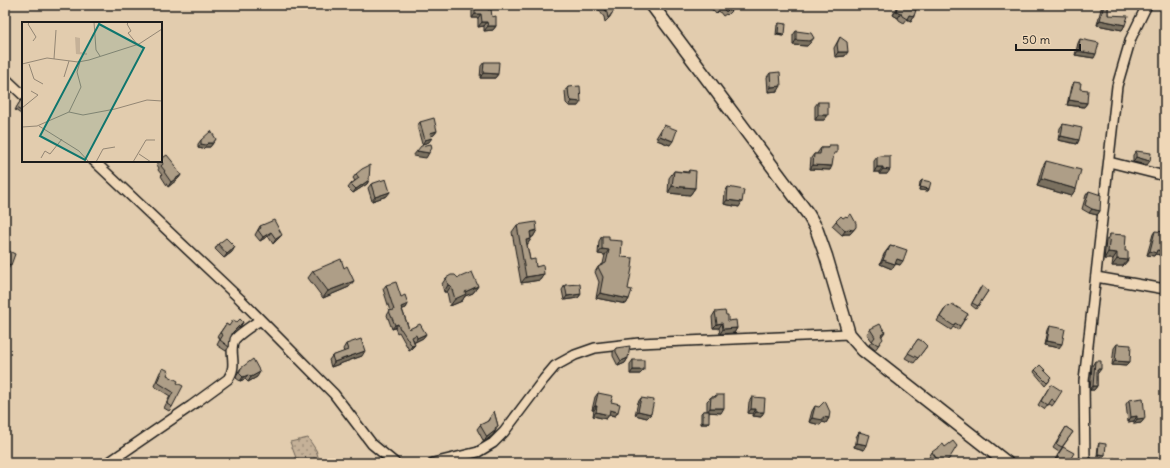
<svg xmlns="http://www.w3.org/2000/svg" width="1170" height="468" viewBox="0 0 1170 468" font-family="Delius,sans-serif">
	<style>
		.grass { fill: url(#grass-dots); stroke: #70665a }
		.lines { fill: none; stroke-linecap: round; stroke-linejoin: round }
		.minor-casing { stroke: #1c1c1c; stroke-width: 12 }
		.major-casing { stroke: #1c1c1c; stroke-width: 15 }
		.minor { stroke: #efd7b7; stroke-width: 9 }
		.major { stroke: #efd7b7; stroke-width: 12 }
		.wall { fill: #968874; stroke: #1c1c1c }
		.shaded-wall { fill: #7a6f5e; stroke: #1c1c1c }
		.building { fill: #ae9e87; stroke: #1c1c1c }
		.inset-road { fill: none; stroke: #938674; stroke-width: 1 }
		.view { fill: #0f766e; fill-opacity: 0.15; stroke: #0f766e; stroke-width: 2 }
		.inset-edge { fill: none; stroke: #1c1c1c; stroke-width: 2 }
	</style>
	<defs>
		<pattern id="grass-dots" width="8" height="8" patternUnits="userSpaceOnUse"><rect width="8" height="8" fill="#c5b198"/><path d="M2 2h.1M6 6h.1" fill="none" stroke="#9f8f7b" stroke-width="1.8" stroke-linecap="round"/></pattern>
	</defs>
	<rect width="100%" height="100%" fill="#e2ccae"/>
	<filter id="ink" filterUnits="userSpaceOnUse"><feTurbulence type="fractalNoise" baseFrequency=".025" numOctaves="2"/><feDisplacementMap in="SourceGraphic" scale="8" xChannelSelector="R" yChannelSelector="G"/><feConvolveMatrix kernelMatrix="1 2 1 2 8 2 1 2 1" color-interpolation-filters="sRGB"/></filter>
	<g filter="url(#ink)">
		<path class="grass" d="M308 438 316 450 320 463H298L290 442Z"/>
		<g class="lines">
			<defs>
				<g id="minor">
					<path d="M5 78 23 95"/>
					<path d="M94 161 240 299 334 394 372 444 395 463"/>
					<path d="M1109 162 1165 176"/>
					<path d="M1096 277 1165 289"/>
					<path d="M108 463 191 406 228 379C239 365 227 349 235 339 240 333 253 325 260 320"/>
					<path d="M433 463 478 452 493 443 504 432 544 379 555 366 575 355 595 348 639 343 849 334"/>
					<path d="M1085 463 1084 381 1117 86 1131 38 1147 5"/>
				</g>
				<path id="major" d="M652 5 808 214 816 228 826 256 849 334 863 350 1007 463"/>
			</defs>
			<use href="#minor" class="minor-casing"/>
			<use href="#major" class="major-casing"/>
			<use href="#minor" class="minor"/>
			<use href="#major" class="major"/>
		</g>
		<g class="wall">
			<path d="M601 5H616L610 17 605 22 604 17 598 9Z"/>
			<path d="M711 5H736L732 10 727 15 726 14 723 16 719 11 716 14 710 7Z"/>
			<path d="M898 5H908L914 16 911 21 907 19 904 23 899 20 898 18 893 15Z"/>
			<path d="M1102 5H1108V15L1125 25 1122 30 1097 25Z"/>
			<path d="M1157 5H1165V8L1163 11Z"/>
			<path d="M475 7 488 10 496 26 493 30 484 31V26L478 27V18H472V11Z"/>
			<path d="M779 23 783 36 776 35 777 25Z"/>
			<path d="M796 31 810 43 807 46 793 45V35Z"/>
			<path d="M840 37 845 56 835 57 834 48Z"/>
			<path d="M1080 39 1094 58 1075 55 1078 43Z"/>
			<path d="M484 62 498 74 495 78H480L481 66Z"/>
			<path d="M770 73 778 91 768 92 767 77Z"/>
			<path d="M1074 82 1080 89 1087 103 1084 107 1067 105 1071 86Z"/>
			<path d="M568 87 578 106H569L566 103 565 91Z"/>
			<path d="M21 100 23 102V112L21 114 15 110Z"/>
			<path d="M818 102 828 115 824 120H815V106Z"/>
			<path d="M420 122 437 131 434 135 431 136 429 142 422 144 417 126Z"/>
			<path d="M1063 124 1079 140 1077 144 1058 140 1060 128Z"/>
			<path d="M664 125 670 145 657 140 658 138H656Z"/>
			<path d="M216 139 210 147H205L203 149 198 148V144L201 140Z"/>
			<path d="M829 145 833 157 830 170 810 169 811 158 814 154H817L818 152 821 148H827Z"/>
			<path d="M1136 151 1147 165 1133 162V155Z"/>
			<path d="M877 157 887 174H879V172H874V161Z"/>
			<path d="M104 161H109L107 163Z"/>
			<path d="M159 161H161L175 167 181 175 178 179 168 187 161 176 162 175 158 170 159 168 157 165Z"/>
			<path d="M1046 161 1076 189 1071 196 1037 186 1042 168Z"/>
			<path d="M689 170 695 188 690 195 668 193 669 178 674 171 688 172Z"/>
			<path d="M356 174 369 180 367 184 353 193 348 188 351 184 355 181 353 178Z"/>
			<path d="M922 180 929 189 928 191 919 190 920 182Z"/>
			<path d="M371 184 387 196 372 201 368 188Z"/>
			<path d="M728 187 739 207 724 204 725 192Z"/>
			<path d="M1089 191 1100 211 1097 215 1089 213 1082 209 1086 195Z"/>
			<path d="M843 218 856 227 850 234H845L842 235 832 226 836 221Z"/>
			<path d="M517 225 537 230 533 237H531V239L527 245 530 260 544 274 540 280 521 283 512 232Z"/>
			<path d="M260 226 282 235 273 244 268 236 260 241 255 235Z"/>
			<path d="M1155 231 1163 250 1160 255 1155 254 1154 256 1147 255 1153 234Z"/>
			<path d="M1110 234 1125 251 1128 260 1123 266H1112L1113 259H1104L1106 241Z"/>
			<path d="M602 236 609 240 621 257 629 299 626 304 596 298 599 282 595 272 598 267 603 264 605 255 598 254 599 241Z"/>
			<path d="M218 244 232 252 224 258 215 249Z"/>
			<path d="M890 246 894 247 895 246 900 265 896 264 892 269 880 264 884 254Z"/>
			<path d="M313 271 349 287 323 298 308 278Z"/>
			<path d="M446 278H458L478 286 473 293 465 296 462 301 450 306 447 292H444L442 284Z"/>
			<path d="M386 285 401 297 408 304 406 308 402 309 409 329 426 334 423 338 415 342 413 339 412 348 409 350 399 332 397 333 395 328 392 329 387 315 390 311 383 289Z"/>
			<path d="M565 285 581 294 578 298 564 300 562 290Z"/>
			<path d="M980 288 988 291 976 309 971 305Z"/>
			<path d="M949 307 968 314 958 330 953 327 951 330 937 321 944 310Z"/>
			<path d="M715 312 726 315 728 321 737 328 734 333 720 334 719 328H713L712 317Z"/>
			<path d="M237 322H243L240 327 232 334 230 338 229 347 226 351 217 345 220 339 217 337 226 324 229 326Z"/>
			<path d="M1049 326 1059 348 1044 345 1047 330Z"/>
			<path d="M870 329 885 332 882 336 880 343 875 350 869 345 872 341 867 334Z"/>
			<path d="M918 339 927 346 914 363 905 358Z"/>
			<path d="M346 344 362 356 331 367 329 360 332 356 344 352 343 349Z"/>
			<path d="M1117 344 1130 362 1126 366 1112 365 1114 348Z"/>
			<path d="M616 348 628 358 625 363 618 366 613 356V352Z"/>
			<path d="M633 360 640 374H630V364Z"/>
			<path d="M1095 361 1098 373H1097V386L1094 390H1090L1092 366Z"/>
			<path d="M163 368 167 375 177 383 172 407 169 411 164 408 170 396 154 386 160 372Z"/>
			<path d="M241 368 257 377 248 382 245 379 240 381 236 378 238 372Z"/>
			<path d="M1035 370 1052 377 1045 385 1034 372Z"/>
			<path d="M1048 389 1055 402 1052 406 1048 404 1044 409 1038 405Z"/>
			<path d="M598 393 611 402 618 412 615 416 609 415 606 419 593 416 594 410H592L595 397Z"/>
			<path d="M716 395 721 413 709 412 708 424H701V413L703 411H707V401L711 397H714Z"/>
			<path d="M752 397 761 417 753 416V414L748 413 749 402Z"/>
			<path d="M641 398 651 414 647 418 635 415 638 402Z"/>
			<path d="M1129 400 1145 418 1141 423 1134 424V421L1128 422 1126 404Z"/>
			<path d="M815 406 829 418 826 423 822 422 820 425 809 422 812 411Z"/>
			<path d="M494 411 498 426 493 435 484 442 477 429 480 425 487 422Z"/>
			<path d="M1066 427 1073 432 1059 452 1053 448Z"/>
			<path d="M859 432 867 445 864 450 854 447 856 437Z"/>
			<path d="M1099 443 1105 455 1103 457 1097 456 1098 446Z"/>
			<path d="M1063 447 1068 463 1055 461H1054Z"/>
			<path d="M932 452 946 463H934L929 457Z"/>
		</g>
		<g class="shaded-wall">
			<path d="M896 11 901 13 898 18 893 15Z"/>
			<path d="M475 14H481L478 18H472Z"/>
			<path d="M909 15 914 16 911 21 906 19Z"/>
			<path d="M1100 20 1125 25 1122 30 1097 25Z"/>
			<path d="M482 22H487L484 26 478 27Z"/>
			<path d="M488 26H496L493 30 484 31Z"/>
			<path d="M778 33 785 34 783 36 776 35Z"/>
			<path d="M814 38 810 43 807 46 793 45 796 40Z"/>
			<path d="M1078 51 1096 54 1094 58 1075 55Z"/>
			<path d="M838 52H848L845 56 835 57Z"/>
			<path d="M483 73 498 74 495 78H480Z"/>
			<path d="M781 86 778 91 768 92 771 87Z"/>
			<path d="M1069 100 1087 103 1084 107 1067 105Z"/>
			<path d="M572 101 581 102 578 106H569Z"/>
			<path d="M818 115H828L824 120H815Z"/>
			<path d="M437 131 434 135 428 137 430 133Z"/>
			<path d="M660 136 673 141 670 145 657 140Z"/>
			<path d="M1061 136 1079 140 1077 144 1058 140Z"/>
			<path d="M432 138 429 142 422 144 425 140Z"/>
			<path d="M208 143H213L210 147H205L203 149 198 148 201 144Z"/>
			<path d="M417 151 429 153 426 158 413 156Z"/>
			<path d="M1136 157 1150 161 1147 165 1133 162Z"/>
			<path d="M813 165 832 166 830 170 810 169Z"/>
			<path d="M877 167H883L879 172H874Z"/>
			<path d="M883 169 890 170 887 174H879Z"/>
			<path d="M181 175 178 179 168 187 171 182Z"/>
			<path d="M1041 179 1076 189 1071 196 1037 186Z"/>
			<path d="M369 180 367 184 353 193 356 189Z"/>
			<path d="M672 186 695 188 690 195 668 193Z"/>
			<path d="M920 187 929 189 928 191 919 190Z"/>
			<path d="M390 192 387 196 372 201 375 197Z"/>
			<path d="M727 200 742 202 739 207 724 204Z"/>
			<path d="M1092 209 1100 211 1097 215 1089 213Z"/>
			<path d="M856 227 850 234H845L842 235 845 231 848 229Z"/>
			<path d="M537 230 533 237 525 238 530 232Z"/>
			<path d="M271 232 268 236 260 241 263 237Z"/>
			<path d="M282 235 273 244 276 239Z"/>
			<path d="M531 239 526 246V240Z"/>
			<path d="M1164 246H1165V251L1161 250Z"/>
			<path d="M235 247 232 252 224 258 227 254Z"/>
			<path d="M602 249 609 250 605 255 598 254Z"/>
			<path d="M1157 250 1163 251 1160 255 1155 254 1154 256 1147 255 1150 251Z"/>
			<path d="M1108 252 1117 253 1113 259H1104Z"/>
			<path d="M897 259 903 261 900 265 894 263Z"/>
			<path d="M1117 259 1128 260 1123 266H1112Z"/>
			<path d="M883 260 895 264 892 269 880 264Z"/>
			<path d="M5 263 11 265 7 270H5Z"/>
			<path d="M544 274 540 280 521 283 526 277Z"/>
			<path d="M354 281 349 287 323 298 328 291Z"/>
			<path d="M448 285 451 286 447 292H444Z"/>
			<path d="M478 286 473 293 465 296 462 301 450 306 455 299 465 292Z"/>
			<path d="M600 293 629 299 626 304 596 298Z"/>
			<path d="M581 294 578 298 564 300 567 296Z"/>
			<path d="M408 304 406 308 398 311 401 307Z"/>
			<path d="M243 322 240 327 230 336 233 332Z"/>
			<path d="M722 323 719 328H713L717 324Z"/>
			<path d="M398 324 395 328 392 329 395 325Z"/>
			<path d="M737 328 734 333 720 334 723 329Z"/>
			<path d="M426 334 423 338 415 342 417 338Z"/>
			<path d="M1046 341 1062 344 1059 348 1044 345Z"/>
			<path d="M415 345 412 348 409 350 412 346Z"/>
			<path d="M365 351 362 356 331 367 334 362Z"/>
			<path d="M628 358 625 363 618 366 621 361Z"/>
			<path d="M1115 361 1130 362 1126 366 1112 365Z"/>
			<path d="M1097 369H1101L1098 373H1094Z"/>
			<path d="M633 370H644L640 374H630Z"/>
			<path d="M260 372 257 377 248 382 251 377Z"/>
			<path d="M248 375 245 379 240 381 243 377Z"/>
			<path d="M1093 386H1097L1094 390H1090Z"/>
			<path d="M595 406H597L594 410H592Z"/>
			<path d="M710 408H724L721 413 707 412Z"/>
			<path d="M751 409H756L753 414 748 413Z"/>
			<path d="M610 410 618 412 615 416 607 414Z"/>
			<path d="M638 411 651 414 647 418 635 415Z"/>
			<path d="M596 412 609 415 606 419 593 416Z"/>
			<path d="M756 412H764L761 417 753 416Z"/>
			<path d="M1137 416 1134 421 1128 422 1131 417Z"/>
			<path d="M823 417 829 418 826 423 822 422 820 425 809 422 812 418Z"/>
			<path d="M1145 418 1141 423 1134 424 1137 419Z"/>
			<path d="M703 422H709L708 424H701Z"/>
			<path d="M496 430 493 435 484 442 487 437Z"/>
			<path d="M857 443 867 445 864 450 854 447Z"/>
			<path d="M1098 454 1105 455 1103 457 1097 456Z"/>
		</g>
		<g class="building">
			<path d="M602 5H616L613 12 608 18 607 13Z"/>
			<path d="M715 5H736L730 11 729 9 726 12 722 7 719 9Z"/>
			<path d="M898 5H908L912 7V9L916 10 914 16 909 15 907 19 902 16 901 13 896 11Z"/>
			<path d="M1104 5H1108V15L1128 16 1125 25 1100 20Z"/>
			<path d="M475 7H488V10L491 9 492 17 496 16V26H488L487 22H482L481 14H475Z"/>
			<path d="M779 23 786 24 785 34 778 33Z"/>
			<path d="M796 31 811 33 814 38 810 41 796 40Z"/>
			<path d="M840 37 847 42 848 52H838L837 44Z"/>
			<path d="M1080 39 1099 43 1096 54 1078 51Z"/>
			<path d="M484 62H499L498 74 483 73Z"/>
			<path d="M780 72 781 86 771 87 770 73Z"/>
			<path d="M1074 82 1081 83 1080 89 1088 90 1087 103 1069 100Z"/>
			<path d="M580 86 581 102 572 101 569 98 568 87Z"/>
			<path d="M5 100 8 101 5 109Z"/>
			<path d="M21 100 23 102V112L16 108Z"/>
			<rect x="818" y="102" width="10" height="13"/>
			<path d="M434 118 437 131 430 133 432 138 425 140 420 122Z"/>
			<path d="M1063 124 1082 128 1079 140 1061 136Z"/>
			<path d="M664 125 677 130 673 141 660 136 661 134 660 133Z"/>
			<path d="M211 131 216 139 213 143H208L206 145 201 144V140Z"/>
			<path d="M431 144 432 148 429 153 417 151 421 146Z"/>
			<path d="M829 145H837V153H834L832 166 813 165 814 154H820L821 148H829Z"/>
			<path d="M1136 151 1151 153 1150 161 1136 157Z"/>
			<path d="M167 155 176 166 175 167 181 175 171 182 164 172 165 171 161 166 163 164 161 161V159Z"/>
			<path d="M881 156H890V170L883 169V167H877V157Z"/>
			<path d="M1046 161 1081 170 1076 189 1041 179Z"/>
			<path d="M370 165 369 180 356 189 351 184 359 178 356 174 362 169Z"/>
			<path d="M689 170 696 171 695 188 672 186 674 171 689 173Z"/>
			<path d="M386 179 390 192 375 197 371 184Z"/>
			<path d="M922 180 931 182 929 189 920 187Z"/>
			<path d="M728 187 744 190 742 202 727 200Z"/>
			<path d="M1089 191 1101 195 1100 211 1092 209 1085 205Z"/>
			<path d="M851 214 856 223V227L853 230 848 229 845 231 836 221 841 216 843 218 846 216 847 217Z"/>
			<path d="M274 220 282 235 276 239 271 232 263 237 258 230 261 228 260 226Z"/>
			<path d="M536 222 537 230 530 232 531 239 526 240 530 260 535 259 536 267 543 265 544 274 526 277 517 225Z"/>
			<path d="M1155 231 1165 232V246H1164L1163 251 1157 250 1156 253 1150 251Z"/>
			<path d="M1110 234 1126 235 1125 251H1128V260L1117 259V253L1108 252Z"/>
			<path d="M602 236H609V240L622 241 621 257 633 258 632 268 628 289 632 290 629 299 600 293 603 277 598 267 606 263 609 250 602 249Z"/>
			<path d="M226 238 235 247 227 254 218 244Z"/>
			<path d="M890 246 894 247 895 246 907 250 903 261 897 259 895 264 883 260 887 250 888 251Z"/>
			<path d="M5 249 15 254 11 265 5 263Z"/>
			<path d="M341 259 344 268 347 266 354 281 328 291 313 271Z"/>
			<path d="M472 272 478 286 465 292 466 294 455 299 451 286 448 285 446 278 451 275H455L458 278Z"/>
			<path d="M396 282 401 297 405 295 408 304 401 307 409 329 420 324 426 334 417 338 416 335 412 337 415 345 412 346 401 329H400L398 324 395 325 389 311 394 310 386 285Z"/>
			<path d="M580 284 581 294 567 296 565 285Z"/>
			<path d="M982 286 988 291 978 306 972 303Z"/>
			<path d="M952 304 968 314 960 326 955 323 954 326 940 317 947 306 949 307Z"/>
			<path d="M725 311 726 315H728V321L736 320 737 328 723 329 722 323 717 324 715 312Z"/>
			<path d="M240 319 243 322 233 332 230 338 229 347 220 340 223 335 220 333 226 324 229 326 233 320 237 322Z"/>
			<path d="M880 324 885 332 881 335 883 339 878 345 872 341 875 337 870 329Z"/>
			<path d="M1049 326 1065 329 1062 344 1046 341Z"/>
			<path d="M361 339 365 351 334 362 332 356 348 350 346 344Z"/>
			<path d="M918 339 922 341 927 346 918 358 908 353Z"/>
			<path d="M1117 344 1131 345 1130 362 1115 361Z"/>
			<path d="M630 346 628 358 621 361 616 352V348Z"/>
			<path d="M253 359 260 372 251 377 248 375 243 377 239 373 241 368Z"/>
			<rect x="633" y="360" width="11" height="10"/>
			<path d="M1095 361H1101V369H1097V386H1093Z"/>
			<path d="M1040 365 1052 377 1047 382 1035 370Z"/>
			<path d="M163 368 169 371 167 375 178 381 177 383 183 386 172 407 167 404 173 392 157 382Z"/>
			<path d="M1051 384 1062 391 1055 402 1051 399 1047 405 1041 401Z"/>
			<path d="M598 393 613 396 611 402 620 404 618 412 610 410 609 415 596 412 597 406H595Z"/>
			<path d="M716 395H724V408H710L711 397H716Z"/>
			<path d="M752 397 765 398 764 412H756V409H751Z"/>
			<path d="M641 398 654 400 651 414 638 411Z"/>
			<path d="M1143 398 1145 418 1137 419V416L1131 417 1129 400Z"/>
			<path d="M825 401 830 412 829 418 823 417V420L812 418 815 406 819 407Z"/>
			<path d="M494 411 498 426 495 428 496 430 487 437 480 425 488 421Z"/>
			<rect x="703" y="411" width="6" height="11"/>
			<path d="M1066 427 1073 432 1062 447 1056 444Z"/>
			<path d="M859 432 870 435 867 445 857 443Z"/>
			<path d="M953 441 957 446 949 459 943 463H940L932 452 943 444 945 447Z"/>
			<path d="M1099 443 1106 444 1105 455 1098 454Z"/>
			<path d="M1063 447 1074 453 1068 463H1054L1058 457 1057 456Z"/>
			<path d="M1115 458 1116 463H1100V460Z"/>
			<path d="M1161 460 1162 463H1147V461Z"/>
		</g>
	</g>
	<g transform="translate(22 22)">
		<rect width="140" height="140" fill="#e2ccae"/>
		<path d="M53 15 58 16V30L65 31V33L54 32Z" fill="#c5b198"/>
		<path class="inset-road" d="M8 0 6 2 14 15 11 19M72 0 74 28 78 34M107 0 105 2 109 9 106 11 115 22M32 37 34 8M0 42 25 36 56 40 67 38 117 22 140 7M7 42 12 57 21 62M42 55 47 39M0 86 16 73 9 69M47 90 59 65 55 50 58 40M17 104 57 129 67 140M0 105 15 104 47 90 61 93 93 87 125 78 140 79M117 132 129 140M19 136 23 129 28 132 40 117M74 140 81 127 93 125M111 140 124 118H133"/>
		<path class="view" d="M77 2 122 26 63 138 18 114Z"/>
		<rect width="140" height="140" class="inset-edge"/>
	</g>
	<rect width="1170" height="468" fill="none" stroke="#efd7b7" stroke-width="20"/>
	<rect x="10" y="10" width="1150" height="448" fill="none" stroke="#1c1c1c" stroke-width="1.5" filter="url(#ink)"/>
	<path d="M1016 44v6h64v-6" fill="none" stroke="#1c1c1c" stroke-width="2"/>
	<text x="1022" y="44" font-size="12" fill="#1c1c1c" stroke="#efd7b7" stroke-width="3" paint-order="stroke">50 m</text>
</svg>
